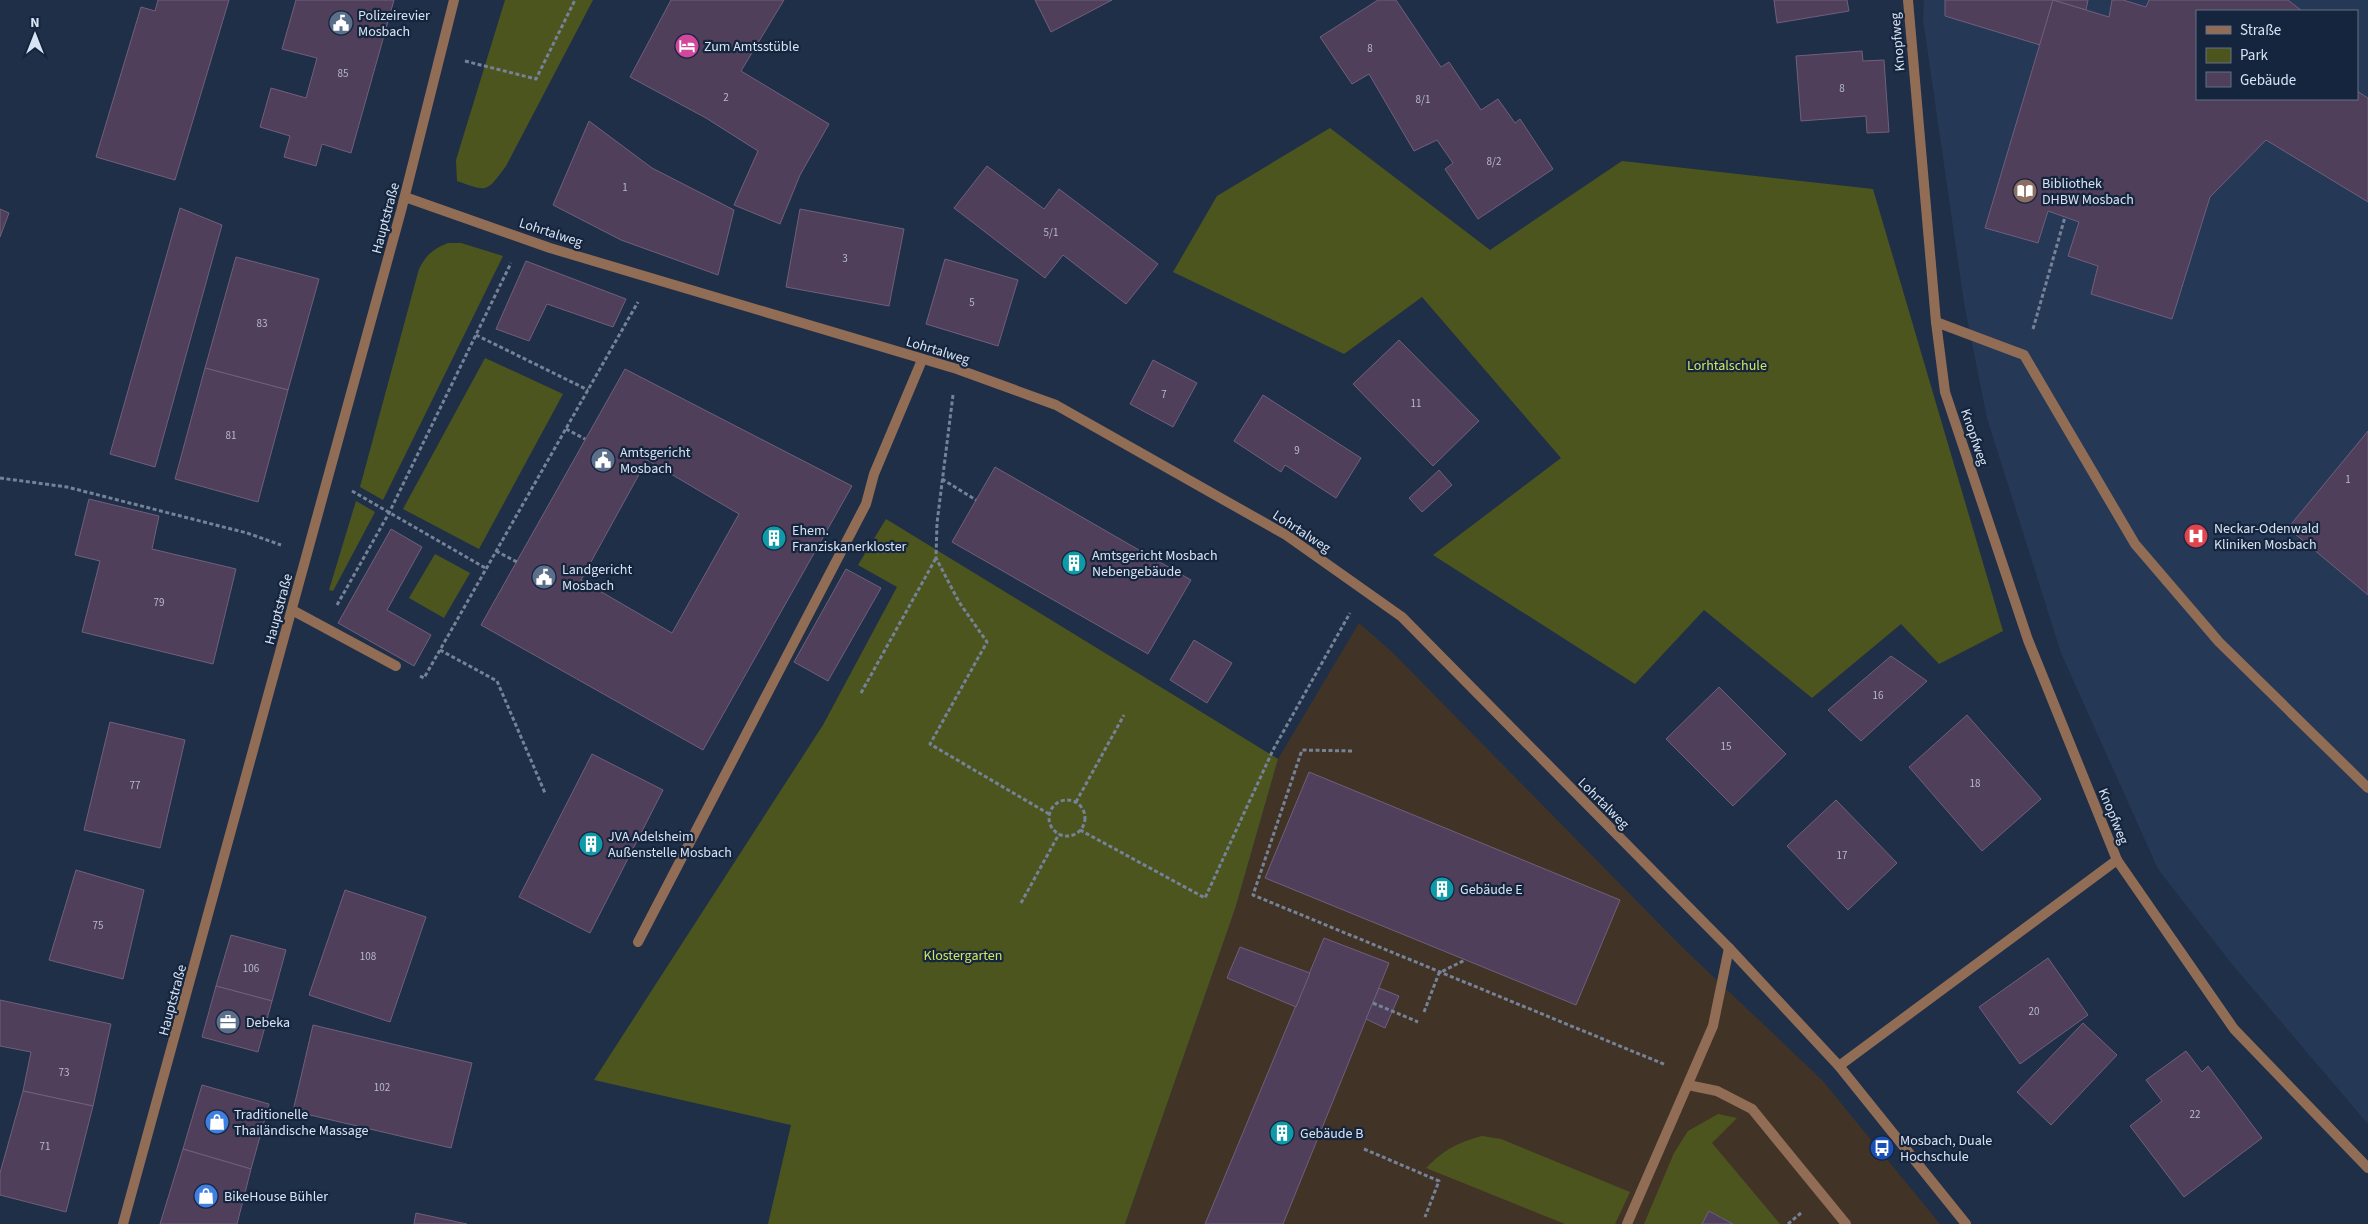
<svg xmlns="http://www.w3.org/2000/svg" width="2368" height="1224" viewBox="0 0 2368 1224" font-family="'Source Sans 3',sans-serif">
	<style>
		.built { fill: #253856; fill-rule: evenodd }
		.education { fill: #423327 }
		.green { fill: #4d551f }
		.building { fill: #4f3f5a; stroke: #705f7c; fill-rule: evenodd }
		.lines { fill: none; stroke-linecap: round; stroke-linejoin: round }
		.path { stroke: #758297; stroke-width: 3; stroke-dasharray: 4 2.5; stroke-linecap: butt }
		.service { stroke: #926d56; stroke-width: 10 }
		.minor { stroke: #926d56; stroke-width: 10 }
		.tertiary { stroke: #926d56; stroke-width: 10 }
		.labels { text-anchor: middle; stroke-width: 4.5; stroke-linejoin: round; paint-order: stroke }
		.number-label { font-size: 11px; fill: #b6bacd }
		.poi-label { font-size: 14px; fill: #d8e3f3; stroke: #15253d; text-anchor: start }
		.street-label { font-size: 14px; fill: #d8e3f3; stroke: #15253d }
		.park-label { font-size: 14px; fill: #d3e55f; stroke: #15253d }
	</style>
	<rect width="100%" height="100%" fill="#1f2f48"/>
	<path class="built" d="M1924 0H2368V1124L2231 963 2158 869 2061 653 1987 418 1964 303 1923 19ZM2197 11H2357V99H2197Z"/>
	<path class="education" d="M1359 623 1392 652 1682 947 1822 1080 1940 1224H1125L1235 909 1278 759Z"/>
	<g class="green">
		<path d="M505 0H593L506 166C486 193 488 192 457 181L456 160Z"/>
		<path d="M1330 128 1490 250 1622 161 1873 189 2003 631 1939 664 1901 624 1812 698 1704 610 1635 684 1433 555 1561 458 1422 297 1344 354 1173 272 1217 196Z"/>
		<path d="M448 243H461L503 256 383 500 360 487 419 269C426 255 433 249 448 243Z"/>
		<path d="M485 358 563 394 479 549 403 509Z"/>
		<path d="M356 501 375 512 333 591 329 590Z"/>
		<path d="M886 519 1278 759 1235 909 1125 1224H768L791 1125 594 1080 823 725 897 587 858 565Z"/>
		<path d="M435 554 470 573 444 618 409 598Z"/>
		<path d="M1718 1114 1737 1118 1712 1143 1780 1224H1733L1709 1211 1702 1224H1644L1674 1153 1688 1131Z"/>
		<path d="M1482 1136 1501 1139 1630 1192 1615 1224H1565L1426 1168C1445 1149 1457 1143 1482 1136Z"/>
	</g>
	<g class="building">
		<path d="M158 0H229L175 180 96 157 141 7 155 11Z"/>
		<path d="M296 0H394L351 153 322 144 316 166 284 157 290 136 260 127 271 88 306 98 317 58 282 49Z"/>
		<path d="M671 0H784L741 71 829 124 800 175 780 224 734 205 758 151 706 118 630 77Z"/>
		<path d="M1035 0H1112L1051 32Z"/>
		<path d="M1378 0H1396L1441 67 1449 62 1481 110 1498 99 1515 123 1520 119 1553 169 1478 219 1445 169 1453 163 1437 140 1414 151 1369 74 1352 84 1320 37Z"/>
		<path d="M1774 0H1847L1849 11 1777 23Z"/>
		<path d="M1945 0H2088L2086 10 2053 0 2040 45 1945 16Z"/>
		<path d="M2053 0 2109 17 2112 0H2123L2146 7 2149 0H2288L2302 11H2197V99H2357V91L2368 98V202L2266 140 2210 197 2172 319 2091 294 2098 266 2068 256 2079 222 2048 211 2038 243 1985 228Z"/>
		<path d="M1862 51 1863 61 1884 60 1889 132 1867 133 1866 116 1801 121 1796 56Z"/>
		<path d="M589 121 652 168 734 210 718 275 621 240 553 205Z"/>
		<path d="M987 166 1044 209 1059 189 1158 264 1126 304 1063 255 1045 278 954 208Z"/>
		<path d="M180 208 222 225 155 467 110 454Z"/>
		<path d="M0 209 9 213 0 237Z"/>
		<path d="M800 209 904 229 889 306 786 287Z"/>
		<path d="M236 257 319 279 288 390 205 368Z"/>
		<path d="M945 259 1018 280 998 346 926 324Z"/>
		<path d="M526 261 626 299 613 327 547 304 529 341 496 329Z"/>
		<path d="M1399 340 1479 421 1433 466 1353 384Z"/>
		<path d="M1153 360 1197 383 1173 427 1130 404Z"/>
		<path d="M205 368 288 390 258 502 175 479Z"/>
		<path d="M625 369 852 486 703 750 481 625ZM647 460 739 514 672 633 581 580Z"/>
		<path d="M1263 395 1361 458 1336 498 1285 465 1281 472 1234 441Z"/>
		<path d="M2368 431V595L2288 528Z"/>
		<path d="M995 467 1191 580 1148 654 952 542Z"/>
		<path d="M1439 470 1452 485 1422 512 1409 498Z"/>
		<path d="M89 499 159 516 152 549 236 569 213 664 82 632 100 561 75 555Z"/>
		<path d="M391 529 422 547 387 610 431 635 414 666 338 623Z"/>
		<path d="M846 569 881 588 828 681 794 662Z"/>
		<path d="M1194 640 1232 663 1207 703 1170 680Z"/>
		<path d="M1891 656 1927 681 1861 741 1828 710Z"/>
		<path d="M1719 687 1786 754 1733 806 1666 739Z"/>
		<path d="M1967 715 2041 799 1982 851 1909 767Z"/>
		<path d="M110 722 185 740 160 848 84 830Z"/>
		<path d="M592 754 663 790 590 933 519 897Z"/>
		<path d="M1309 772 1620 900 1576 1005 1265 878Z"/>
		<path d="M1836 800 1897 863 1848 910 1787 846Z"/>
		<path d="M76 870 144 890 123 979 49 960Z"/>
		<path d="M345 890 426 917 390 1022 309 995Z"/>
		<path d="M231 935 286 950 272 1001 216 986Z"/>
		<path d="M1324 938 1389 963 1283 1224H1205Z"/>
		<path d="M1240 947 1310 973 1296 1007 1227 978Z"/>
		<path d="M2048 958 2088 1015 2020 1064 1979 1007Z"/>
		<path d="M216 986 272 1001 258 1052 202 1037Z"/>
		<path d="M1379 988 1399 996 1385 1028 1366 1019Z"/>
		<path d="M0 1000 111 1024 93 1106 23 1091 31 1052 0 1046Z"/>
		<path d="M2083 1023 2117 1055 2051 1125 2017 1092Z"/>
		<path d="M313 1025 472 1063 451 1148 293 1111Z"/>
		<path d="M2186 1051 2202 1072 2208 1066 2262 1138 2184 1197 2130 1126 2162 1101 2146 1080Z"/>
		<path d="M202 1085 269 1104 251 1169 183 1149Z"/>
		<path d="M23 1091 93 1106 66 1212 0 1195V1173Z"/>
		<path d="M183 1149 251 1169 237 1224H160Z"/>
		<path d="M1709 1211 1733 1224H1702Z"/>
		<path d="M416 1213 467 1224H414Z"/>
	</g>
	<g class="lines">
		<g class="path">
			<path d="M465 61 536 79 575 0"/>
			<path d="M2033 329 2065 217"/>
			<path d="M476 335 588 390"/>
			<path d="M953 395 937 523 936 558 959 602 987 642 930 744 1049 814"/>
			<path d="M566 429 585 439"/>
			<path d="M0 478 67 487 247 533 281 545"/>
			<path d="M942 479 976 500"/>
			<path d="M352 491 487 569"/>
			<path d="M496 551 517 562"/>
			<path d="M337 605 389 513 511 263"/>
			<path d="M440 650 497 681 545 793"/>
			<path d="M420 676 424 678 638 302"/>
			<path d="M861 693 936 558"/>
			<path d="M1352 751 1302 750 1253 895 1666 1065"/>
			<circle cx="1067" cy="818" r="18"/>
			<path d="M1076 802 1124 715"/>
			<path d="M1080 830 1205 898 1273 750 1350 613"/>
			<path d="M1021 903 1059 834"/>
			<path d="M1373 1003 1418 1022"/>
			<path d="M1424 1012 1439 973 1465 960"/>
			<path d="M1364 1149 1439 1181 1425 1217"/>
			<path d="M1788 1224 1801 1213"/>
		</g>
		<g class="service">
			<path d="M1936 322 2024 355 2135 544 2219 642 2368 788"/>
			<path d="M292 610 396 666"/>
			<path d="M638 942 866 504 874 474 922 360"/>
			<path d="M1688 1085 1717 1091 1752 1109 1846 1224"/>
			<path d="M1627 1224 1713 1026 1729 948"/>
		</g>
		<g class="minor">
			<path d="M1908 0 1936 322 1945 392 2028 640 2117 860 2234 1029 2368 1168"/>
			<path d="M405 197 550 248 957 369 1056 405 1286 535 1402 617 1729 948 1839 1066 1966 1224"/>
			<path d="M1839 1066 2117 860"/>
		</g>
		<path class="tertiary" d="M123 1224 401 211 454 0"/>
	</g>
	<defs>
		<symbol id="civic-disc" viewBox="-11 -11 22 22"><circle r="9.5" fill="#5c6f8a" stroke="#15253d"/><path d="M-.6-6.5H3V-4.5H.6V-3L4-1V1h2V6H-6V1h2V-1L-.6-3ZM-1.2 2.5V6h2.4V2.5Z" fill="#fff"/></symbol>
		<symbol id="hotel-disc" viewBox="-11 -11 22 22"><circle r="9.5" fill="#d1479c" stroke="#15253d"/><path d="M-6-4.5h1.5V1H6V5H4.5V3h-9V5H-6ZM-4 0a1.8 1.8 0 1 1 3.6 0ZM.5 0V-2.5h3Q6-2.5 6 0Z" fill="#fff"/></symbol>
		<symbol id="library-disc" viewBox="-11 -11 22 22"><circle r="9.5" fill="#8d6e63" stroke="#15253d"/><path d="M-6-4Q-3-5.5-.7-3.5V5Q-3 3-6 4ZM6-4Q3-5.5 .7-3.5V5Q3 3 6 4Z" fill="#fff"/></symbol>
		<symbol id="hospital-disc" viewBox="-11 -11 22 22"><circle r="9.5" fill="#e0444e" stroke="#15253d"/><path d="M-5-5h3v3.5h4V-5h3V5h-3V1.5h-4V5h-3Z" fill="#fff"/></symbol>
		<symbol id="building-disc" viewBox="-11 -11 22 22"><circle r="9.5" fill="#0f9aa8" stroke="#15253d"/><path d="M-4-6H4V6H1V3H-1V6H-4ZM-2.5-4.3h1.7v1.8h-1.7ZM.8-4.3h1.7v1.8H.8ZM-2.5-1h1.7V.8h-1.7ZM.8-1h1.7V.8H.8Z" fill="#fff"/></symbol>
		<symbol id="office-disc" viewBox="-11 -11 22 22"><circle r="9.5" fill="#5c6f8a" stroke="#15253d"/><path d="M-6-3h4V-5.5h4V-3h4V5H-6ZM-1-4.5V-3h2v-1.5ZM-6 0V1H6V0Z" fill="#fff"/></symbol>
		<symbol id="shop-disc" viewBox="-11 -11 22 22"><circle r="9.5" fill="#3f7fe0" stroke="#15253d"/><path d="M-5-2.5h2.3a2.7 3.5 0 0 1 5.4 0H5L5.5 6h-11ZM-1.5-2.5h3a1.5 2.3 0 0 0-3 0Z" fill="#fff"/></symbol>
		<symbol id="bus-disc" viewBox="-11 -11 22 22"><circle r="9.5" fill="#1a4fb4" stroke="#15253d"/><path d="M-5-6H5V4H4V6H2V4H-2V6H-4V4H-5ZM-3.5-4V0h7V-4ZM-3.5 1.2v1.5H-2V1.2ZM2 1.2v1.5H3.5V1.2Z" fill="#fff"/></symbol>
	</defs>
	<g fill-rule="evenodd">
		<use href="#civic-disc" x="327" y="9" width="28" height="28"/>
		<use href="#hotel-disc" x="673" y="32" width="28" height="28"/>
		<use href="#library-disc" x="2011" y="177" width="28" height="28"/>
		<use href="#civic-disc" x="589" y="446" width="28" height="28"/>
		<use href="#hospital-disc" x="2182" y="522" width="28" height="28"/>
		<use href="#building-disc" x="760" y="524" width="28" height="28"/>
		<use href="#building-disc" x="1060" y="549" width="28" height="28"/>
		<use href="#civic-disc" x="530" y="563" width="28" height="28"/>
		<use href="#building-disc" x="577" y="830" width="28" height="28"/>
		<use href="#building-disc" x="1428" y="875" width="28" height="28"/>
		<use href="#office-disc" x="214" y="1008" width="28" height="28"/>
		<use href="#shop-disc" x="203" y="1108" width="28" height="28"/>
		<use href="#building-disc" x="1268" y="1119" width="28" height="28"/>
		<use href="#bus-disc" x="1868" y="1134" width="28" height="28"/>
		<use href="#shop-disc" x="192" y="1182" width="28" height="28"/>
	</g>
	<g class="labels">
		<g class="number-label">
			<text x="1370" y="52">8</text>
			<text x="343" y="77">85</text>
			<text x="1842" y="92">8</text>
			<text x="726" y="101">2</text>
			<text x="1423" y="103">8/1</text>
			<text x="1494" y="165">8/2</text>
			<text x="625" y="191">1</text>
			<text x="1051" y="236">5/1</text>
			<text x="845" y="262">3</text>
			<text x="972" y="306">5</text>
			<text x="262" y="327">83</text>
			<text x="1164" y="398">7</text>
			<text x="1416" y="407">11</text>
			<text x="231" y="439">81</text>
			<text x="1297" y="454">9</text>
			<text x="2348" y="483">1</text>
			<text x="159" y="606">79</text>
			<text x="1878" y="699">16</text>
			<text x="1726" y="750">15</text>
			<text x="1975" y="787">18</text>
			<text x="135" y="789">77</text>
			<text x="1842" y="859">17</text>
			<text x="98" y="929">75</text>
			<text x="368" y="960">108</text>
			<text x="251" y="972">106</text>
			<text x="2034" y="1015">20</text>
			<text x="64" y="1076">73</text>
			<text x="382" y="1091">102</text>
			<text x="2195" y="1118">22</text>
			<text x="45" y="1150">71</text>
		</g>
		<g class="poi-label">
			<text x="358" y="20">Polizeirevier<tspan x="358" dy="16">Mosbach</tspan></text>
			<text x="704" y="51">Zum Amtsstüble</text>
			<text x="2042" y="188">Bibliothek<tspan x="2042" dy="16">DHBW Mosbach</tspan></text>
			<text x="620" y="457">Amtsgericht<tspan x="620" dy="16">Mosbach</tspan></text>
			<text x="2214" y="533">Neckar-Odenwald<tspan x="2214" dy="16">Kliniken Mosbach</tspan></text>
			<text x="792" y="535">Ehem.<tspan x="792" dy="16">Franziskanerkloster</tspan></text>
			<text x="1092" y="560">Amtsgericht Mosbach<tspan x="1092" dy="16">Nebengebäude</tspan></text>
			<text x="562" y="574">Landgericht<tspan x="562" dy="16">Mosbach</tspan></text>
			<text x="608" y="841">JVA Adelsheim<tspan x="608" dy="16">Außenstelle Mosbach</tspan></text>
			<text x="1460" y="894">Gebäude E</text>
			<text x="246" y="1027">Debeka</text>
			<text x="234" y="1119">Traditionelle<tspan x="234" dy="16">Thailändische Massage</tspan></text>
			<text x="1300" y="1138">Gebäude B</text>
			<text x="1900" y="1145">Mosbach, Duale<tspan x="1900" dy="16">Hochschule</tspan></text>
			<text x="224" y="1201">BikeHouse Bühler</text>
		</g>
		<g class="street-label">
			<text transform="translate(1897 42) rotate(-95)" y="5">Knopfweg</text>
			<text transform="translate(385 218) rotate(-75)" y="5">Hauptstraße</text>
			<text transform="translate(551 232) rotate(18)" y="5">Lohrtalweg</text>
			<text transform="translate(938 350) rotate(17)" y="5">Lohrtalweg</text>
			<text transform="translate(1975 437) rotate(71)" y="5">Knopfweg</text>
			<text transform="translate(1302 531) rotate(33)" y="5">Lohrtalweg</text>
			<text transform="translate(278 609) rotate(-75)" y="5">Hauptstraße</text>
			<text transform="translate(1604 803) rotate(45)" y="5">Lohrtalweg</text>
			<text transform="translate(2114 816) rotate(68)" y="5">Knopfweg</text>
			<text transform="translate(172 1000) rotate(-75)" y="5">Hauptstraße</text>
		</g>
		<g class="park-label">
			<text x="1727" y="370">Lorhtalschule</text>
			<text x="963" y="960">Klostergarten</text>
		</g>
	</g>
	<rect x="2196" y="10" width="162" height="90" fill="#15253d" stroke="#637186"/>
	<rect x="2206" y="26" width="25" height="8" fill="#926d56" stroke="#637186"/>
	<text x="2240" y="35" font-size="15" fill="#d8e3f3">Straße</text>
	<rect x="2206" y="48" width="25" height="15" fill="#4d551f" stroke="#637186"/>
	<text x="2240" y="60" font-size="15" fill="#d8e3f3">Park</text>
	<rect x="2206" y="72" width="25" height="15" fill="#4f3f5a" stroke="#637186"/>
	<text x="2240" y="85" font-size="15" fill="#d8e3f3">Gebäude</text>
	<g transform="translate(35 35)" stroke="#15253d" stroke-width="4" paint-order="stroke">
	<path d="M0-4L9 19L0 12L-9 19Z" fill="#d8e3f3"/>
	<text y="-8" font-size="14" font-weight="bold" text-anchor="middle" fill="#d8e3f3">N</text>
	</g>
</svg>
